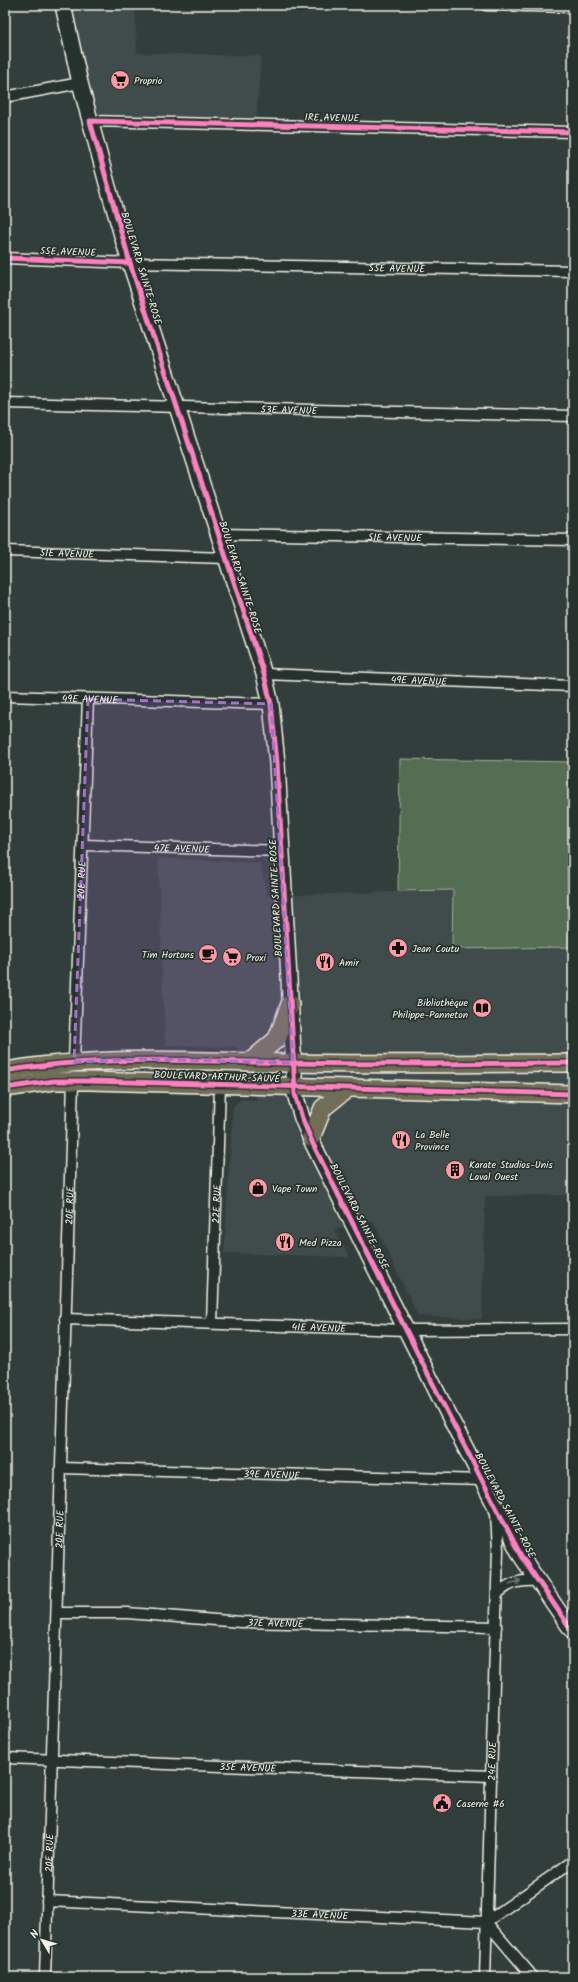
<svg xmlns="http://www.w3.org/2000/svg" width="578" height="1982" viewBox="0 0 578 1982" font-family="Kalam,sans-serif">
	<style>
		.built { fill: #404b4c }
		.green { fill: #556d52; stroke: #a4af9d }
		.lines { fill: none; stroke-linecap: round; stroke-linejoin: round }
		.street-casing { stroke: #f4f1e8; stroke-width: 13 }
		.secondary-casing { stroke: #f4f1e8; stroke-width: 18 }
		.primary-casing { stroke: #f4f1e8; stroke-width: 20 }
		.street { stroke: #26332d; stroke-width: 10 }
		.secondary { stroke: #26332d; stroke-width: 15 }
		.primary { stroke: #716e59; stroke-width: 17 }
		.cycleway-casing { stroke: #26332d; stroke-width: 8 }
		.cycleway { stroke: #ff80c0; stroke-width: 5 }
		.oneway { stroke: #6e766e }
		.marked { fill: #a571cd; fill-opacity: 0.2; stroke: #a571cd; stroke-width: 3; stroke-dasharray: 8 5; stroke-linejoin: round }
		.labels { text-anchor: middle; stroke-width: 3.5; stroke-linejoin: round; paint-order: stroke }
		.poi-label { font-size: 10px; fill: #f4f1e8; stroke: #26332d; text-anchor: start }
		.street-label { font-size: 10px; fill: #f4f1e8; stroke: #26332d }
	</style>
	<rect width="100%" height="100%" fill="#323e3b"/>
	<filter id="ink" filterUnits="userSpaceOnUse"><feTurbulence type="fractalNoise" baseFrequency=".025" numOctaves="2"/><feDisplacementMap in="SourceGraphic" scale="8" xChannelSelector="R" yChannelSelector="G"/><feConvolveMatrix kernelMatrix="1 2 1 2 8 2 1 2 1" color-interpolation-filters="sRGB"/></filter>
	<g filter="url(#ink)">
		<g class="built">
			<path d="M69 5H135L137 53 261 56 256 120 94 116Z"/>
			<path d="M567 856H573V1195L485 1196 482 1319 418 1316 373 1221 334 1230 350 1257 224 1253 233 1106 241 1099 257 1100 237 1047 165 1045 158 858 260 863 267 896 453 890 452 949Z"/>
		</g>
		<path class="green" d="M400 759 573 762V856H567L570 947 452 949 453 890 398 891Z"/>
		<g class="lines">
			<defs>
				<g id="street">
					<path d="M486 5 573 7"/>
					<path d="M5 97 80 83"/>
					<path d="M90 121 573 132"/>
					<path id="s1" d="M5 258 130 263 573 271"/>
					<path id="s2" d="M5 403 573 416"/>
					<path id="s3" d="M217 534 573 540"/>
					<path id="s4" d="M5 551 226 558"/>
					<path id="s5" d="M264 674 573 686"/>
					<path id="s6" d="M5 696 271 704"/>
					<path id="s7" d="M83 845 281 851"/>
					<path id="s8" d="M74 1062 88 699"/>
					<path id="s9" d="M65 1319 407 1330 573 1329"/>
					<path id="s10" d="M212 1323 220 1085"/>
					<path id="s11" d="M61 1468 482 1480"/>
					<path d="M497 1594C510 1582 520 1580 537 1581"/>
					<path id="s12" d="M57 1613H127L241 1622 496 1627"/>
					<path id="s13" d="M5 1758 491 1776"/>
					<path id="s14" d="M47 1901 486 1922 573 1861"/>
					<path d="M486 1922 533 1977"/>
					<path id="s15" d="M45 1977 73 1081"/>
					<path id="s16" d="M485 1977 498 1550 496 1513"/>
				</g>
				<path id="secondary" d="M63 5 80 83 108 187 130 263 264 674 271 704 277 763 293 1051 295 1094 302 1118 313 1144 443 1404 521 1556 573 1632"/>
				<g id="primary">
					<path d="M251 1061 277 1039 290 1004"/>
					<path d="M5 1071C101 1055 198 1061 295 1063 387 1065 480 1063 573 1063"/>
					<path d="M5 1088 54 1081H89L573 1094"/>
					<path d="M311 1138 323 1108 347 1089"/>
				</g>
			</defs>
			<use href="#street" class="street-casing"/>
			<use href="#secondary" class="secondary-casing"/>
			<use href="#primary" class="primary-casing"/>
			<use href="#street" class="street"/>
			<use href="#secondary" class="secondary"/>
			<use href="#primary" class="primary"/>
			<defs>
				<g id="cycleway">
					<path d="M573 132 90 121 130 263 264 674 271 704 277 763 293 1051 295 1094 302 1118 313 1144 443 1404 521 1556 573 1632"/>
					<path d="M5 258 130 263"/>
					<path d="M5 1071C101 1055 198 1061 295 1063 387 1065 480 1063 573 1063"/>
					<path d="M5 1088 54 1081H89L573 1094"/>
				</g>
			</defs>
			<use href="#cycleway" class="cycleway-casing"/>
			<use href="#cycleway" class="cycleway"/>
		</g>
		<defs><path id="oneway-shaft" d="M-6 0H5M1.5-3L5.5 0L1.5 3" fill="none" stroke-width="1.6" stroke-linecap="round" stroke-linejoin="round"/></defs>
		<use class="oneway" href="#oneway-shaft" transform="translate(515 1582) rotate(-16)"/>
	</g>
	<path class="marked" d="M88 699 271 704 293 1063 143 1059 74 1062Z"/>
	<defs>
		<symbol id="supermarket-disc" viewBox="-11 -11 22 22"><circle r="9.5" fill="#ff9aa2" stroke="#26332d"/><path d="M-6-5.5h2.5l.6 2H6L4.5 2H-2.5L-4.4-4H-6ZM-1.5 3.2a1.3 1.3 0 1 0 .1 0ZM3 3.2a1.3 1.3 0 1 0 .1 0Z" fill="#111"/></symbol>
		<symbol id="pharmacy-disc" viewBox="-11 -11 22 22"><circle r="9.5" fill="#ff9aa2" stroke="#26332d"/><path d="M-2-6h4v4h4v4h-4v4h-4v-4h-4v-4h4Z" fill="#111"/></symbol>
		<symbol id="cafe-disc" viewBox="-11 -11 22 22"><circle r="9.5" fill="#ff9aa2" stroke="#26332d"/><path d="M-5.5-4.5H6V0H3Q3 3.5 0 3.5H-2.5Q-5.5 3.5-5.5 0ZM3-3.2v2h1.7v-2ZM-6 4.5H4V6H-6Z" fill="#111"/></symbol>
		<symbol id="restaurant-disc" viewBox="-11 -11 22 22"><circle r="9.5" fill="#ff9aa2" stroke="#26332d"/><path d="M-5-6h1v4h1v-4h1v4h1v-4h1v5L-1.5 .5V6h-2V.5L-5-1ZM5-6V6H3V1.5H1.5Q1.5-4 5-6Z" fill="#111"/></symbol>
		<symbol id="library-disc" viewBox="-11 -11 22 22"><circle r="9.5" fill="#ff9aa2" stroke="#26332d"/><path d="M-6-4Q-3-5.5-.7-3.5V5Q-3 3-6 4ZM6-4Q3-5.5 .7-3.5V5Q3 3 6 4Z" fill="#111"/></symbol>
		<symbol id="building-disc" viewBox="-11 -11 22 22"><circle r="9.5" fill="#ff9aa2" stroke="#26332d"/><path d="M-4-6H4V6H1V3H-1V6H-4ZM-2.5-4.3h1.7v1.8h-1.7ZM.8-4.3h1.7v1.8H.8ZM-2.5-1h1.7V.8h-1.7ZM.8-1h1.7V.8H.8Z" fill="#111"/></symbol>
		<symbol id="shop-disc" viewBox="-11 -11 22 22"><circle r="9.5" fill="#ff9aa2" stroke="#26332d"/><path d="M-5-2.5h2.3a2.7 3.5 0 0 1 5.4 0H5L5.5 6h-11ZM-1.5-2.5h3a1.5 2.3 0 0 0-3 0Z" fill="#111"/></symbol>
		<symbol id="civic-disc" viewBox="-11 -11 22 22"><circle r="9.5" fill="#ff9aa2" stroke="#26332d"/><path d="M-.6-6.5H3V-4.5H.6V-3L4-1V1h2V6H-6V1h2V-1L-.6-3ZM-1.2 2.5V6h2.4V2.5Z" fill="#111"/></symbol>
	</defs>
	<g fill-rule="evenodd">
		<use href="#supermarket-disc" x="109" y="69" width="22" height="22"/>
		<use href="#pharmacy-disc" x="387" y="937" width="22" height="22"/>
		<use href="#cafe-disc" x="197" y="943" width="22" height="22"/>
		<use href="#supermarket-disc" x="221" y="946" width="22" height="22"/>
		<use href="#restaurant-disc" x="314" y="951" width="22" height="22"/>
		<use href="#library-disc" x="471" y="997" width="22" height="22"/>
		<use href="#restaurant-disc" x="390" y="1129" width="22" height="22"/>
		<use href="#building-disc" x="444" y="1159" width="22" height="22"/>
		<use href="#shop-disc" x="247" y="1177" width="22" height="22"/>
		<use href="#restaurant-disc" x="274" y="1231" width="22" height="22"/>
		<use href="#civic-disc" x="431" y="1792" width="22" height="22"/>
	</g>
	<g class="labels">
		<g class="poi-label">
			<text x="134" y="84">Proprio</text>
			<text x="412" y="952">Jean Coutu</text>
			<text x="194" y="958" text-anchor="end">Tim Hortons</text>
			<text x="246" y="961">Proxi</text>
			<text x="339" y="966">Amir</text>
			<text x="468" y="1006" text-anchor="end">Bibliothèque<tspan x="468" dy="12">Philippe-Panneton</tspan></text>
			<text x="415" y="1138">La Belle<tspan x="415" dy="12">Province</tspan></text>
			<text x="469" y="1168">Karate Studios-Unis<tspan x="469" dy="12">Laval Ouest</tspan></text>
			<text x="272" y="1192">Vape Town</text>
			<text x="299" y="1246">Med Pizza</text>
			<text x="456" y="1807">Caserne #6</text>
		</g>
		<g class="street-label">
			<text transform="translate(332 117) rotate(1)" y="4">1RE AVENUE</text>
			<text transform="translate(68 251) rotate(2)" y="4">55E AVENUE</text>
			<text dy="4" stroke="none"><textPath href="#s1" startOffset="392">55E AVENUE</textPath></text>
			<text transform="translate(142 268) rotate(73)" y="4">BOULEVARD SAINTE-ROSE</text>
			<text dy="4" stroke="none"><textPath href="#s2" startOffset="284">53E AVENUE</textPath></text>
			<text dy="4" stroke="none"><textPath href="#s3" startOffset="178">51E AVENUE</textPath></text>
			<text dy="4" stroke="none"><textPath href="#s4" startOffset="62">51E AVENUE</textPath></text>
			<text transform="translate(241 577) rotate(72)" y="4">BOULEVARD SAINTE-ROSE</text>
			<text dy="4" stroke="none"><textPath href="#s5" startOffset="155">49E AVENUE</textPath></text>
			<text dy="4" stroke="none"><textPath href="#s6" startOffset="85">49E AVENUE</textPath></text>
			<text dy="4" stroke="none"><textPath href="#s7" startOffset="99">47E AVENUE</textPath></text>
			<text dy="4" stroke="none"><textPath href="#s8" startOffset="182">20E RUE</textPath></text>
			<text transform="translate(275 898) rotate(-93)" y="4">BOULEVARD SAINTE-ROSE</text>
			<text transform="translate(217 1076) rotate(2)" y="4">BOULEVARD ARTHUR-SAUVÉ</text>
			<text dy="4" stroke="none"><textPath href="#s10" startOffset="119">22E RUE</textPath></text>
			<text dy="4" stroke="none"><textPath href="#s15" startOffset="772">20E RUE</textPath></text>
			<text transform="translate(360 1216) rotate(63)" y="4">BOULEVARD SAINTE-ROSE</text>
			<text dy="4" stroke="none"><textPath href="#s9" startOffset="254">41E AVENUE</textPath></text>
			<text dy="4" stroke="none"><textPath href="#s11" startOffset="211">39E AVENUE</textPath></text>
			<text transform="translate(506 1505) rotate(62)" y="4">BOULEVARD SAINTE-ROSE</text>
			<text dy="4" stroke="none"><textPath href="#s15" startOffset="448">20E RUE</textPath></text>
			<text dy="4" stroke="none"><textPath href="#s12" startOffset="219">37E AVENUE</textPath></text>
			<text dy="4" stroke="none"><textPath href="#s16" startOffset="216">24E RUE</textPath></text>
			<text dy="4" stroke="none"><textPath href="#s13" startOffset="243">35E AVENUE</textPath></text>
			<text dy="4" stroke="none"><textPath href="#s15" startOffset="124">20E RUE</textPath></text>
			<text dy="4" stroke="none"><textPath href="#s14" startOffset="273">33E AVENUE</textPath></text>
		</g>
	</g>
	<rect width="578" height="1982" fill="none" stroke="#26332d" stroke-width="20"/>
	<rect x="10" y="10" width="558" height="1962" fill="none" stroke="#f4f1e8" stroke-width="1.5" filter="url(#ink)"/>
	<g transform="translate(42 1940) rotate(308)" stroke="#26332d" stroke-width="3" paint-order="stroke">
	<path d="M0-3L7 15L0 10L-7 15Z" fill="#f4f1e8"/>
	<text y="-6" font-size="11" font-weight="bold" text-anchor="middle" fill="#f4f1e8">N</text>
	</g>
</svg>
